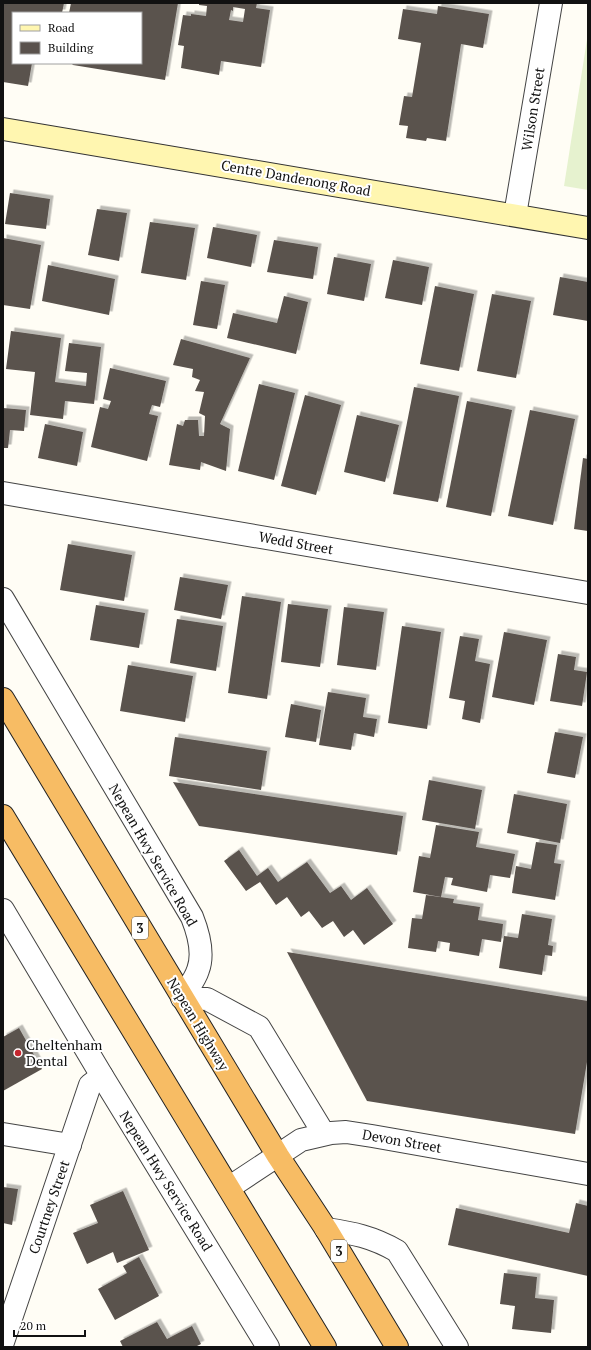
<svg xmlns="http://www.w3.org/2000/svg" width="591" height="1350" viewBox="0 0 591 1350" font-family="'PT Serif',serif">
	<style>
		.pitch { fill: #e6f2cf }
		.building { fill: #5a524d; fill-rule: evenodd; filter: url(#shadow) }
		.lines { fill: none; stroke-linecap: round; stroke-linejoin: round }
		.minor-casing { stroke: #444; stroke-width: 24 }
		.secondary-casing { stroke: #333; stroke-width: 24 }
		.trunk-casing { stroke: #222; stroke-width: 24 }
		.minor { stroke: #fff; stroke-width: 22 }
		.secondary { stroke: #fff6b0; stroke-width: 22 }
		.trunk { stroke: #f7bc64; stroke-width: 22 }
		.poi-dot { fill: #c4262e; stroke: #fff; stroke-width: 1.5 }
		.labels { text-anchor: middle; stroke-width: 4; stroke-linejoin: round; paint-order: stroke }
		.shield { fill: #fff; stroke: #585858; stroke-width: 1 }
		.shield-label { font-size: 13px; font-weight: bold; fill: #111 }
		.street-label { font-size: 14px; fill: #111; stroke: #fff }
		.poi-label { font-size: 14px; fill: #111; stroke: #fff; text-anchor: start }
	</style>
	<defs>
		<filter id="shadow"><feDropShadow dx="3.5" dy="-3.5" stdDeviation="0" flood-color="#0004"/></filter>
	</defs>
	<rect width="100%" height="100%" fill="#fffdf5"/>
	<path class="pitch" d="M588 33V190L564 186Z"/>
	<g class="building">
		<path d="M3 3H64L62 13H13V63H32L28 86 3 82Z"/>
		<path d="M71 3H178L165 80 73 65 71 63H141V13H69Z"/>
		<path d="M199 3H257L256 8 270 10 261 67 221 61 219 75 181 68 184 46 178 45 183 15 191 16V14L206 16 207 6 199 5ZM233 7 245 9 243 22 229 20 231 10 233 11Z"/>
		<path d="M438 6 489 14 483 48 461 44 446 141 427 138 426 141 406 138 408 126 399 125 404 96 412 97 421 43 398 39 403 9 437 14Z"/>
		<path d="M10 193 50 199 46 229 5 224Z"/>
		<path d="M97 209 127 213 119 261 88 255Z"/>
		<path d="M150 222 195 228 186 280 141 273Z"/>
		<path d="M213 227 257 235 251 267 207 258Z"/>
		<path d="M3 238 41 245 30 309 3 305Z"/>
		<path d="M274 240 318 247 313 279 267 272Z"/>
		<path d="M334 257 371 264 364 301 327 294Z"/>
		<path d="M393 260 429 267 422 305 385 298Z"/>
		<path d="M48 265 115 279 109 315 42 301Z"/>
		<path d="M560 277 588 282V321L553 315Z"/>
		<path d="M201 281 225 285 217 329 193 325Z"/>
		<path d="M435 286 474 294 459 371 420 364Z"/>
		<path d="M492 294 531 301 516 378 477 371Z"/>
		<path d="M284 296 308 302 296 354 227 338 233 313 277 323Z"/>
		<path d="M11 331 61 338 55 382 86 386 87 373 65 371 69 343 101 347 94 404 65 401 63 419 30 415 35 372 6 369Z"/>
		<path d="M181 339 250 358 220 424 230 429 226 471 201 462 200 470 169 465 177 424 183 426 185 420H198L199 436H204L205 416 199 413 204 392 195 391 200 380 192 377 193 369 173 365Z"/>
		<path d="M110 368 166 381 160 407 152 405 149 414 158 416 147 461 91 447 100 407 108 409 111 401 103 399Z"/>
		<path d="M259 384 295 393 274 480 238 471Z"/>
		<path d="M414 387 459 396 438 502 393 494Z"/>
		<path d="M305 395 341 405 316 495 281 486Z"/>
		<path d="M467 401 512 410 491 516 446 507Z"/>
		<path d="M3 408 26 410 24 431 10 430 8 448H3Z"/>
		<path d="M530 410 575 419 553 525 508 516Z"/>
		<path d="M357 415 399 425 385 482 344 472Z"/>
		<path d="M45 424 83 432 77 466 38 458Z"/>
		<path d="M583 458 588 459V531L574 529Z"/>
		<path d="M68 544 132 555 124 601 60 590Z"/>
		<path d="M180 577 228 585 221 619 174 610Z"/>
		<path d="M242 596 281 602 267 699 228 693Z"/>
		<path d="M288 604 328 609 320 667 281 662Z"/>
		<path d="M96 605 145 613 139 648 90 640Z"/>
		<path d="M344 607 384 612 376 670 337 665Z"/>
		<path d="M177 619 223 626 216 671 170 663Z"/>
		<path d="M402 626 441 632 427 729 388 723Z"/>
		<path d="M504 632 547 640 534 705 492 697Z"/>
		<path d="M460 636 479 639 475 661 490 664 480 723 462 719 465 701 449 698Z"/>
		<path d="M558 654 576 657 574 670 587 672 582 706 550 701Z"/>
		<path d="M128 665 193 676 185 722 120 711Z"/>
		<path d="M328 692 366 698 363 717 377 719 374 737 354 733 351 750 319 745Z"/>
		<path d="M291 704 321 710 316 742 285 737Z"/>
		<path d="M555 732 583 737 575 778 547 773Z"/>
		<path d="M175 737 267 751 261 790 169 776Z"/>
		<path d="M429 780 482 790 475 829 422 820Z"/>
		<path d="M173 782 403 816 397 855 199 826Z"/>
		<path d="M514 794 567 804 560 843 507 833Z"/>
		<path d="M436 825 479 832 476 847 515 854 510 878 490 875 487 892 451 885 453 878 445 877 441 897 413 892 419 856 430 858Z"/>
		<path d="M536 842 557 845 554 863 561 864 555 900 512 893 516 866 531 869Z"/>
		<path d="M239 850 257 876 268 868 278 882 307 862 330 893 341 886 351 900 367 888 393 924 364 945 353 930 344 937 333 921 322 928 309 911 301 917 287 897 276 905 260 882 246 891 224 861Z"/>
		<path d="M426 895 454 899 453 903 480 907 478 920 503 924 501 942 482 939 479 956 449 951 450 943 438 941 436 952 408 948 412 918 422 919Z"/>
		<path d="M522 914 552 919 548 945 553 946 552 956 545 955 542 975 499 968 504 936 518 938Z"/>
		<path d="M287 952 588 1001V1056L575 1134 367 1101Z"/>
		<path d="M19 1028 42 1069 3 1091V1037Z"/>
		<path d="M3 1187 18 1189 12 1225 3 1223Z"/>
		<path d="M123 1191 149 1250 117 1263 113 1252 87 1264 73 1233 98 1223 90 1205Z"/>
		<path d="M576 1203 588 1206V1276L448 1245 456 1208 569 1233Z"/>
		<path d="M139 1257 159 1296 115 1320 98 1289 127 1273 123 1266Z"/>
		<path d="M504 1273 537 1277 535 1298 554 1300 551 1333 512 1329 515 1306 500 1304Z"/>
		<path d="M157 1322 167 1339 192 1326 201 1344 195 1347H123L120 1341Z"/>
	</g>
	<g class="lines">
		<defs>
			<g id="minor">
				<path d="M515 215 551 3"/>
				<path d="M3 493 588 593"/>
				<path d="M3 599 192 917C198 932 204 954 198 970 195 980 187 989 182 998L207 999 259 1027 324 1134"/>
				<path d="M3 910 102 1076 268 1347"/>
				<path d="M3 1134 70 1145"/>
				<path d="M230 1187 301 1140 331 1133 346 1132 372 1136 588 1174"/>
				<path d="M326 1229C353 1233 373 1237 397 1251L457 1347"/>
				<path d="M3 1342 90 1085 102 1076"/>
			</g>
			<path id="secondary" d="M3 129 588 228"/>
			<g id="trunk">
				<path d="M3 699 278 1156 326 1229 397 1347"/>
				<path d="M3 816 325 1347"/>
			</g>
		</defs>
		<use href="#minor" class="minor-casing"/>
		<use href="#secondary" class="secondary-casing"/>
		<use href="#trunk" class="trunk-casing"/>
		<use href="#minor" class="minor"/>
		<use href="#secondary" class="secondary"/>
		<use href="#trunk" class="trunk"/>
	</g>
	<circle class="poi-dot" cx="18" cy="1053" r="4"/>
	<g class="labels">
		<g class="shield">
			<rect x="132" y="917" width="16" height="22" rx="3"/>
			<rect x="331" y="1240" width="16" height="22" rx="3"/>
		</g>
		<g class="shield-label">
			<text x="140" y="933">3</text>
			<text x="339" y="1256">3</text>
		</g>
		<g class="street-label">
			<text transform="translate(533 109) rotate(-81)" y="5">Wilson Street</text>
			<text transform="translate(296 178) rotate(10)" y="5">Centre Dandenong Road</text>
			<text transform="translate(296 543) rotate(10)" y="5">Wedd Street</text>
			<text transform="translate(153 855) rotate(60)" y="5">Nepean Hwy Service Road</text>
			<text transform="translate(198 1024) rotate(59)" y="5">Nepean Highway</text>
			<text transform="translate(402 1141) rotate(10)" y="5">Devon Street</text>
			<text transform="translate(166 1181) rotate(58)" y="5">Nepean Hwy Service Road</text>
			<text transform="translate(49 1207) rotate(-71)" y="5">Courtney Street</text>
		</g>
		<g class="poi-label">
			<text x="26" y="1050">Cheltenham<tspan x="26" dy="16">Dental</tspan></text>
		</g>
	</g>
	<rect width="591" height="1350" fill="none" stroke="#111111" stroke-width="8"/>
	<rect x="12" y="12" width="130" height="52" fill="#ffffff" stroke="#a0a0a0"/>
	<rect x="20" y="25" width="20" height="6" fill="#fff6b0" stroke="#a0a0a0"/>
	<text x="48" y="32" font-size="12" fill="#111111">Road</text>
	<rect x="20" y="42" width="20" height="12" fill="#5a524d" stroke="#a0a0a0"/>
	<text x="48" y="52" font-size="12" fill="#111111">Building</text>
	<path d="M14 1330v6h71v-6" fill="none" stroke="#111111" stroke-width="2"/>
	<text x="20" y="1330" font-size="12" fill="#111111" stroke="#ffffff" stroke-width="3" paint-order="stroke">20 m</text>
</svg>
